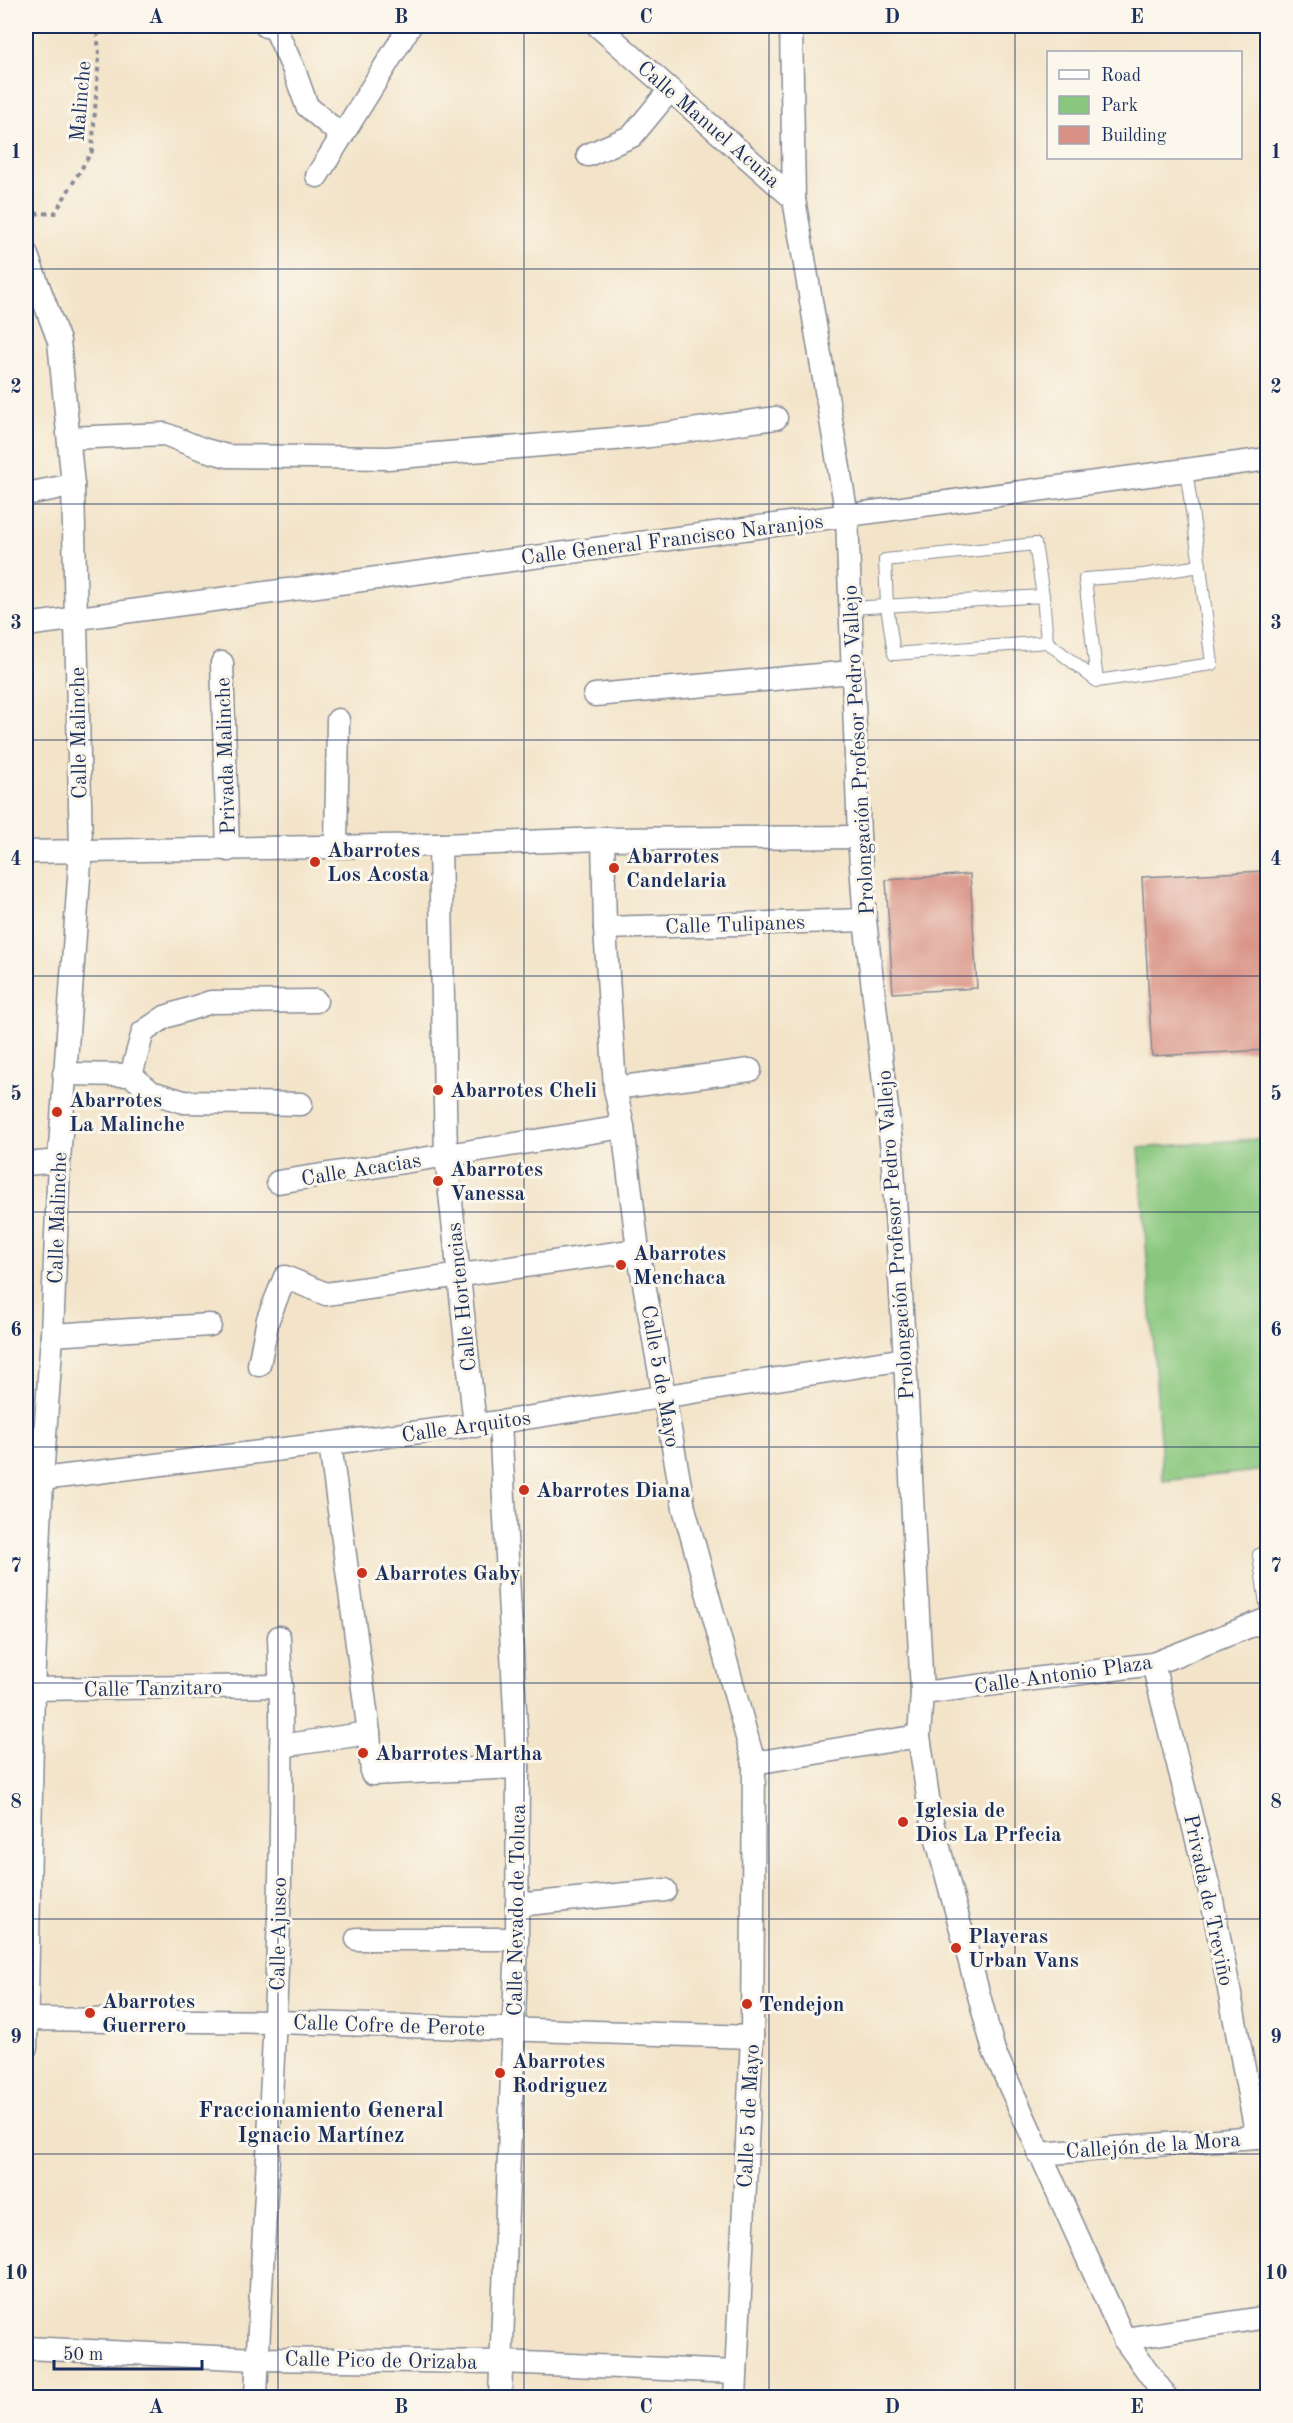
<svg xmlns="http://www.w3.org/2000/svg" width="1293" height="2423" viewBox="0 0 1293 2423" font-family="'Old Standard TT',serif">
	<style>
		.green { fill: #89c77e; stroke: #527b6e; stroke-width: 1.5 }
		.building { fill: #d89184 }
		.lines { fill: none; stroke-linecap: round; stroke-linejoin: round }
		.lane-casing { stroke: #878a94; stroke-width: 14 }
		.street-casing { stroke: #878a94; stroke-width: 25 }
		.path { stroke: #878a94; stroke-width: 4; stroke-dasharray: 4.5 4.5; stroke-linecap: butt }
		.lane { stroke: #fff; stroke-width: 12 }
		.street { stroke: #fff; stroke-width: 22 }
		.grid { fill: none; stroke: #1b2f5e; stroke-width: 1.5; stroke-opacity: 0.55 }
		.poi-dot { fill: #c8321e; stroke: #fbf7ec; stroke-width: 2 }
		.labels { text-anchor: middle; stroke-width: 6; stroke-linejoin: round; paint-order: stroke }
		.street-label { font-size: 21px; fill: #1b2f5e; stroke: #fbf7ec }
		.poi-label { font-size: 21px; font-weight: bold; fill: #1b2f5e; stroke: #fbf7ec; text-anchor: start }
		.neighbourhood-label { font-size: 22px; font-weight: bold; fill: #1b2f5e; stroke: #fbf7ec }
		.neatline { fill: none; stroke: #1b2f5e; stroke-width: 2 }
		.grid-label { font-size: 20px; text-anchor: middle; font-weight: bold; fill: #1b2f5e }
	</style>
	<rect width="100%" height="100%" fill="#fbf7ec"/>
	<filter id="ink" filterUnits="userSpaceOnUse"><feTurbulence type="fractalNoise" baseFrequency=".0167" numOctaves="2"/><feDisplacementMap in="SourceGraphic" scale="12" xChannelSelector="R" yChannelSelector="G"/><feConvolveMatrix kernelMatrix="1 2 1 2 8 2 1 2 1" color-interpolation-filters="sRGB"/></filter>
	<filter id="wash" filterUnits="userSpaceOnUse"><feTurbulence type="fractalNoise" baseFrequency=".008" numOctaves="4" result="noise"/><feDisplacementMap in="SourceGraphic" scale="24" xChannelSelector="R" yChannelSelector="G"/><feGaussianBlur stdDeviation="1.35" result="paint"/><feColorMatrix in="noise" values="0 0 0 0 0 0 0 0 0 0 0 0 0 0 0 0 0 1.4 0 .05"/><feComposite in="paint" operator="in"/></filter>
	<g filter="url(#wash)">
		<rect width="100%" height="100%" fill="#f3e4c9"/>
		<path class="green" d="M1267 1138V1470L1163 1481 1139 1148Z"/>
		<g id="blocks">
			<g class="building">
				<path d="M1264 871 1268 937V1050L1152 1056 1142 877Z"/>
				<path d="M970 874 977 988 893 993 886 880Z"/>
			</g>
		</g>
	</g>
	<g filter="url(#ink)">
		<use href="#blocks" fill-opacity="0" stroke="#878a94" stroke-width="1.5"/>
		<g class="lines">
			<defs>
				<g id="lane">
					<path d="M1186 470 1200 566"/>
					<path d="M1043 596 1035 544 885 560 887 606 894 654 1047 642"/>
					<path d="M852 608 1043 596 1047 642 1097 681 1212 664 1200 566 1143 575 1085 579 1097 681"/>
					<path d="M1268 1551 1259 1555 1268 1618"/>
				</g>
				<g id="street">
					<path d="M266 26 275 28 294 70 307 106 342 136"/>
					<path d="M598 26 794 199"/>
					<path d="M791 26 794 199 847 516 859 837 865 920 892 1151 905 1359 922 1693 919 1736 931 1818 994 2051 1124 2339 1167 2398"/>
					<path d="M588 155 632 136 670 90"/>
					<path d="M317 176 410 26"/>
					<path d="M26 253 59 341 73 485 81 849 59 1161 52 1335 42 1479 33 1689 26 2047"/>
					<path d="M69 438 165 434 202 449 227 456 388 458 650 436 776 418"/>
					<path d="M26 494 73 485"/>
					<path d="M26 625 1268 459"/>
					<path d="M222 663 228 850"/>
					<path d="M595 695 852 672"/>
					<path d="M603 839 605 928 615 1088 623 1127 638 1250 684 1508 754 1763 752 2037 735 2398"/>
					<path d="M440 845 446 1156 475 1426"/>
					<path d="M336 847 338 720"/>
					<path d="M26 852 440 845 603 839 859 837"/>
					<path d="M605 928 865 920"/>
					<path d="M64 1074 131 1075 151 1092 184 1102 301 1104"/>
					<path d="M131 1075 143 1032 165 1017 211 1002 316 1001"/>
					<path d="M615 1088 750 1070"/>
					<path d="M26 1164 59 1161"/>
					<path d="M278 1182 623 1127"/>
					<path d="M52 1335 210 1325"/>
					<path d="M259 1365 268 1319 285 1277 326 1294 638 1250"/>
					<path d="M500 1422 518 1767 517 1939 500 2398"/>
					<path d="M330 1444 369 1733 372 1774 518 1767"/>
					<path d="M26 1477 42 1479 500 1422 905 1359"/>
					<path d="M1153 1664 1212 1900 1257 2137"/>
					<path d="M26 1689 281 1686"/>
					<path d="M922 1693 1153 1664 1268 1619"/>
					<path d="M281 1746 369 1733"/>
					<path d="M754 1763 919 1736"/>
					<path d="M517 1905 665 1890"/>
					<path d="M357 1939H517"/>
					<path d="M26 2019 276 2022 752 2037"/>
					<path d="M1039 2154 1268 2136"/>
					<path d="M1124 2339 1268 2317"/>
					<path d="M26 2348 257 2359 501 2362 736 2372"/>
					<path d="M256 2398C266 2144 289 1891 279 1637"/>
				</g>
			</defs>
			<use href="#lane" class="lane-casing"/>
			<use href="#street" class="street-casing"/>
			<path class="path" d="M26 214 55 213 92 151 99 56 97 26"/>
			<use href="#lane" class="lane"/>
			<use href="#street" class="street"/>
		</g>
	</g>
	<path class="grid" d="M278 26V2398M524 26V2398M769 26V2398M1015 26V2398M26 269H1268M26 504H1268M26 740H1268M26 976H1268M26 1212H1268M26 1447H1268M26 1683H1268M26 1919H1268M26 2154H1268"/>
	<g class="poi-dot">
		<circle cx="315" cy="862" r="6"/>
		<circle cx="614" cy="868" r="6"/>
		<circle cx="438" cy="1090" r="6"/>
		<circle cx="57" cy="1112" r="6"/>
		<circle cx="438" cy="1181" r="6"/>
		<circle cx="621" cy="1265" r="6"/>
		<circle cx="524" cy="1490" r="6"/>
		<circle cx="362" cy="1573" r="6"/>
		<circle cx="363" cy="1753" r="6"/>
		<circle cx="903" cy="1822" r="6"/>
		<circle cx="956" cy="1948" r="6"/>
		<circle cx="747" cy="2004" r="6"/>
		<circle cx="90" cy="2013" r="6"/>
		<circle cx="500" cy="2073" r="6"/>
	</g>
	<g class="labels">
		<g class="street-label">
			<text transform="translate(80 101) rotate(-85)" y="7">Malinche</text>
			<text transform="translate(709 124) rotate(41)" y="7">Calle Manuel Acuña</text>
			<text transform="translate(672 539) rotate(-7)" y="7">Calle General Francisco Naranjos</text>
			<text transform="translate(78 733) rotate(-91)" y="7">Calle Malinche</text>
			<text transform="translate(858 750) rotate(-93)" y="7">Prolongación Profesor Pedro Vallejo</text>
			<text transform="translate(225 756) rotate(-92)" y="7">Privada Malinche</text>
			<text transform="translate(735 924) rotate(-2)" y="7">Calle Tulipanes</text>
			<text transform="translate(361 1169) rotate(-9)" y="7">Calle Acacias</text>
			<text transform="translate(57 1218) rotate(-88)" y="7">Calle Malinche</text>
			<text transform="translate(895 1235) rotate(-94)" y="7">Prolongación Profesor Pedro Vallejo</text>
			<text transform="translate(461 1297) rotate(-96)" y="7">Calle Hortencias</text>
			<text transform="translate(661 1376) rotate(80)" y="7">Calle 5 de Mayo</text>
			<text transform="translate(466 1426) rotate(-8)" y="7">Calle Arquitos</text>
			<text transform="translate(1063 1674) rotate(-8)" y="7">Calle Antonio Plaza</text>
			<text transform="translate(153 1688) rotate(-1)" y="7">Calle Tanzitaro</text>
			<text transform="translate(1209 1900) rotate(78)" y="7">Privada de Treviño</text>
			<text transform="translate(516 1910) rotate(-89)" y="7">Calle Nevado de Toluca</text>
			<text transform="translate(278 1934) rotate(-89)" y="7">Calle Ajusco</text>
			<text transform="translate(389 2025) rotate(2)" y="7">Calle Cofre de Perote</text>
			<text transform="translate(748 2116) rotate(-87)" y="7">Calle 5 de Mayo</text>
			<text transform="translate(1153 2145) rotate(-4)" y="7">Callejón de la Mora</text>
			<text transform="translate(381 2360) rotate(1)" y="7">Calle Pico de Orizaba</text>
		</g>
		<g class="poi-label">
			<text x="327" y="857">Abarrotes<tspan x="327" dy="24">Los Acosta</tspan></text>
			<text x="626" y="863">Abarrotes<tspan x="626" dy="24">Candelaria</tspan></text>
			<text x="450" y="1097">Abarrotes Cheli</text>
			<text x="69" y="1107">Abarrotes<tspan x="69" dy="24">La Malinche</tspan></text>
			<text x="450" y="1176">Abarrotes<tspan x="450" dy="24">Vanessa</tspan></text>
			<text x="633" y="1260">Abarrotes<tspan x="633" dy="24">Menchaca</tspan></text>
			<text x="536" y="1497">Abarrotes Diana</text>
			<text x="374" y="1580">Abarrotes Gaby</text>
			<text x="375" y="1760">Abarrotes Martha</text>
			<text x="915" y="1817">Iglesia de<tspan x="915" dy="24">Dios La Prfecia</tspan></text>
			<text x="968" y="1943">Playeras<tspan x="968" dy="24">Urban Vans</tspan></text>
			<text x="102" y="2008">Abarrotes<tspan x="102" dy="24">Guerrero</tspan></text>
			<text x="759" y="2011">Tendejon</text>
			<text x="512" y="2068">Abarrotes<tspan x="512" dy="24">Rodriguez</tspan></text>
		</g>
		<g class="neighbourhood-label">
			<text x="321" y="2117">Fraccionamiento General<tspan x="321" dy="25">Ignacio Martínez</tspan></text>
		</g>
	</g>
	<rect width="1293" height="2423" fill="none" stroke="#fbf7ec" stroke-width="66"/>
	<rect x="1047" y="51" width="195" height="108" fill="#fbf7ec" stroke="#a1a7b3" stroke-width="1.5"/>
	<rect x="1059" y="70" width="30" height="9" fill="#ffffff" stroke="#a1a7b3" stroke-width="1.5"/>
	<text x="1101" y="81" font-size="18" fill="#1b2f5e">Road</text>
	<rect x="1059" y="96" width="30" height="18" fill="#89c77e" stroke="#a1a7b3" stroke-width="1.5"/>
	<text x="1101" y="111" font-size="18" fill="#1b2f5e">Park</text>
	<rect x="1059" y="126" width="30" height="18" fill="#d89184" stroke="#a1a7b3" stroke-width="1.5"/>
	<text x="1101" y="141" font-size="18" fill="#1b2f5e">Building</text>
	<path d="M54 2360v9h148v-9" fill="none" stroke="#1b2f5e" stroke-width="3"/>
	<text x="63" y="2360" font-size="18" fill="#1b2f5e" stroke="#fbf7ec" stroke-width="4.5" paint-order="stroke">50 m</text>
	<rect x="33" y="33" width="1227" height="2357" class="neatline"/>
	<g class="grid-label">
		<text x="156" y="23">A</text>
		<text x="401" y="23">B</text>
		<text x="646" y="23">C</text>
		<text x="892" y="23">D</text>
		<text x="1137" y="23">E</text>
		<text x="16" y="158">1</text>
		<text x="1276" y="158">1</text>
		<text x="16" y="393">2</text>
		<text x="1276" y="393">2</text>
		<text x="16" y="629">3</text>
		<text x="1276" y="629">3</text>
		<text x="16" y="865">4</text>
		<text x="1276" y="865">4</text>
		<text x="16" y="1100">5</text>
		<text x="1276" y="1100">5</text>
		<text x="16" y="1336">6</text>
		<text x="1276" y="1336">6</text>
		<text x="16" y="1572">7</text>
		<text x="1276" y="1572">7</text>
		<text x="16" y="1808">8</text>
		<text x="1276" y="1808">8</text>
		<text x="16" y="2043">9</text>
		<text x="1276" y="2043">9</text>
		<text x="16" y="2279">10</text>
		<text x="1276" y="2279">10</text>
		<text x="156" y="2413">A</text>
		<text x="401" y="2413">B</text>
		<text x="646" y="2413">C</text>
		<text x="892" y="2413">D</text>
		<text x="1137" y="2413">E</text>
	</g>
</svg>
